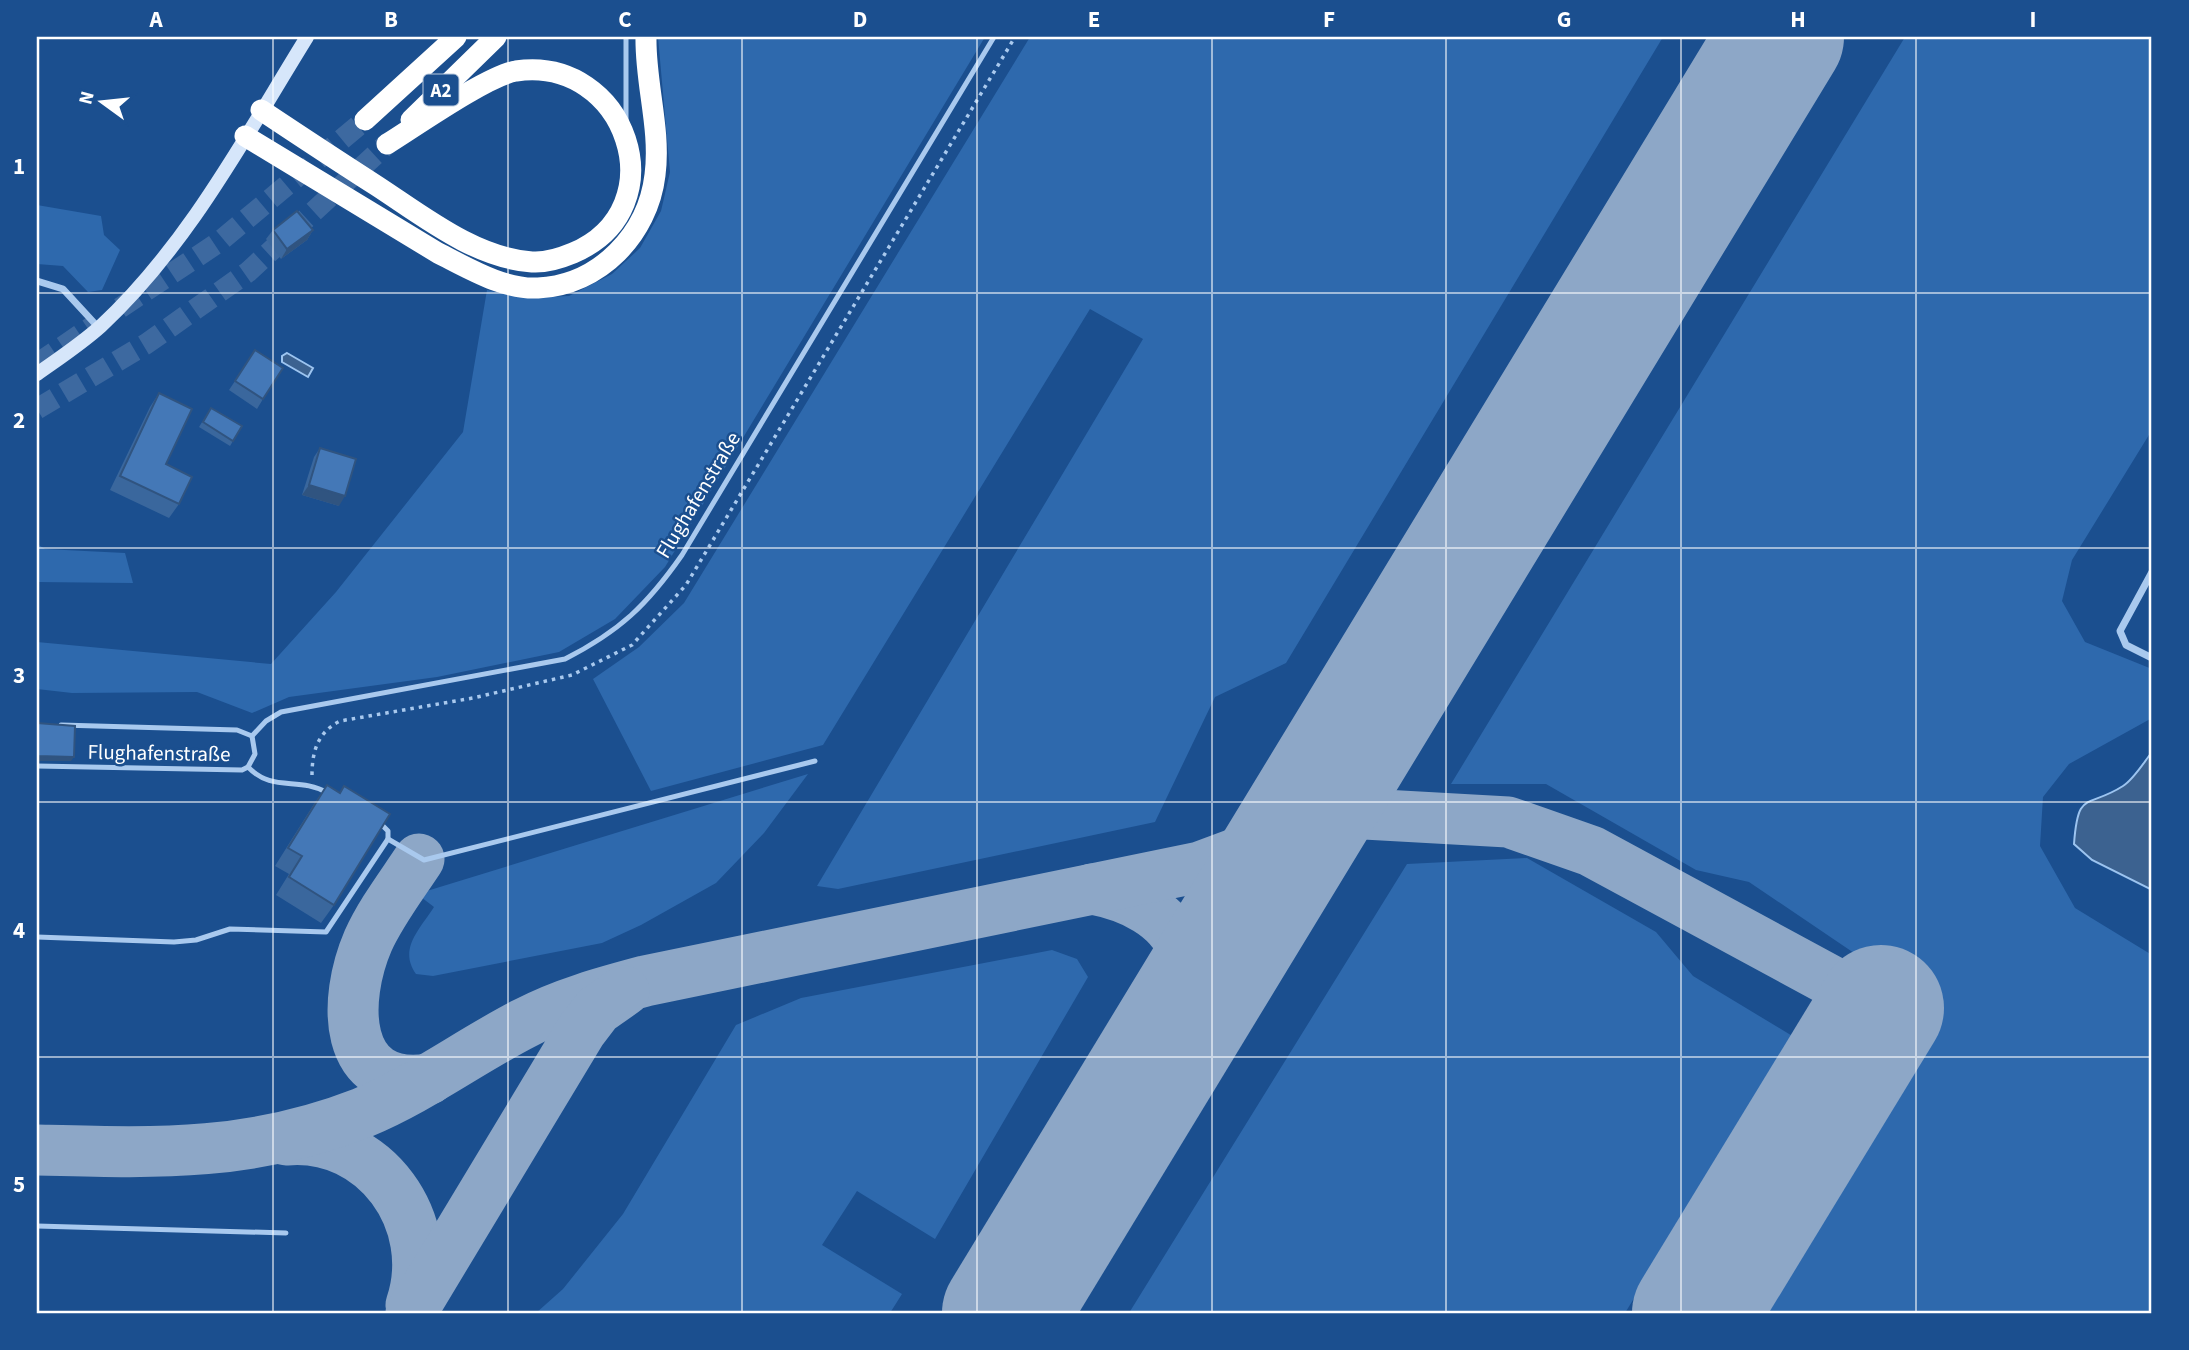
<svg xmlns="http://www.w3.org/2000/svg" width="2189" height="1350" viewBox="0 0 2189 1350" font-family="'Source Sans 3',sans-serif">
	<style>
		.green { fill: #2e69ad }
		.water { fill: #3c6290; stroke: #9cc4f0; stroke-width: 2 }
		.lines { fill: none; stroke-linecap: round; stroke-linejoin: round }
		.taxiway { stroke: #8da7c7; stroke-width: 51 }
		.runway { stroke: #8da7c7; stroke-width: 126 }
		.highway-tunnel { stroke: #3d69a0; stroke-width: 21; stroke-dasharray: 21 10; stroke-linecap: butt }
		.path { stroke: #a9c9ee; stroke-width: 3.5; stroke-dasharray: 3.5 5; stroke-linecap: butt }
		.lane { stroke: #a9c9ee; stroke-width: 5 }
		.street { stroke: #a9c9ee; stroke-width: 7 }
		.secondary { stroke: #d6e6fa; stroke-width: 14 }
		.highway { stroke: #fff; stroke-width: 21 }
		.wall { fill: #3a679d }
		.shaded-wall { fill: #305480 }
		.building { fill: #4478b7; stroke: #305480; stroke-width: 2 }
		.grid { fill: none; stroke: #fff; stroke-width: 2; stroke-opacity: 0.55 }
		.labels { text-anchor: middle; stroke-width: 5; stroke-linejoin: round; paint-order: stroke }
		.shield { fill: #1b4f8f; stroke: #bbcadd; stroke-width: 2 }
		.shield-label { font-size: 19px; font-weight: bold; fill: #fff }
		.street-label { font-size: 21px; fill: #fff; stroke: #1b4f8f }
		.neatline { fill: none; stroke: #fff; stroke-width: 2.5 }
		.grid-label { font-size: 23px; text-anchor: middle; font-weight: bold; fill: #fff }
	</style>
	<rect width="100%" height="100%" fill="#1b4f8f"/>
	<g class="green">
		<path d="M658 37H985L665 567 615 619 559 652 437 677 289 697 252 713 197 692 72 693 37 689V642L271 664 336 592 463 432 487 290 524 298 569 296 612 274 640 248 661 211 670 172Z"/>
		<path d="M1030 37H1663L1286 663 1215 697 1155 822 838 889 817 886 1143 339 1090 309 823 745 651 791 593 679 639 647 684 603Z"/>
		<path d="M1905 37H2152V430L2072 560 2062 601 2085 642 2152 669V718L2069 764 2043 797 2040 846 2075 908 2152 955V1313H1768L1941 1023 1916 995 1749 882 1696 870 1546 784H1451Z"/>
		<path d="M37 205 101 216 104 235 120 250 102 290 88 292 63 266 37 264Z"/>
		<path d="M37 544 45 549 125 553 133 583 37 582Z"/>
		<path d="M808 774 764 833 716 883 641 925 602 943 433 976 416 974C398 949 420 929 434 907L417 894Z"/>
		<path d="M1527 858 1656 932 1693 976 1794 1037 1625 1313H1129L1407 864Z"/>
		<path d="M1052 950 1077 959 1088 977 935 1239 857 1191 822 1245 902 1294 890 1313H536L563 1289 623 1214 736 1025 801 998Z"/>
	</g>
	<g class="water">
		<path d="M287 353 313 368 308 377 282 362V356Z"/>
		<path d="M2152 752V890L2092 860 2074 844C2078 789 2087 809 2123 786 2134 779 2144 762 2152 752Z"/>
	</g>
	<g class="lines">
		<g class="taxiway">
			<path d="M1311 811 1508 822 1591 851 1881 1008"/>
			<path d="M419 859C402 885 381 912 368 941 343 999 341 1092 429 1079"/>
			<path d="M1092 889C1129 896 1170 914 1184 952 1192 974 1185 1002 1181 1024"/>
			<path d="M286 1140C375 1132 439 1222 411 1305"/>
			<path d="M37 1150C155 1153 249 1157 362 1113 420 1089 470 1051 525 1023 563 1003 604 992 645 981L1200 867 1243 851 1316 802"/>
			<path d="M411 1313 581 1031 597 1010 624 991"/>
		</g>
		<g class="runway">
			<path d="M1005 1313 1781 37"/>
			<path d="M1695 1313 1881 1008"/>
		</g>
		<g class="highway-tunnel">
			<path d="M120 308 219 242 365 120"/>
			<path d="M37 364 93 326"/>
			<path d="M37 409 146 344 248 272 387 144"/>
		</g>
		<path class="path" d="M312 775C312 751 318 732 340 721L473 698 572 675 632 645 686 585 1015 37"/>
		<g class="lane">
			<path d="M626 123V37"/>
			<path d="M61 725 237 730 252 736"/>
			<path d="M37 766 242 770 248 767 255 754 252 736 266 721 281 712 565 659C620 631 647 605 682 555L994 37"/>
			<path d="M248 767C273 793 298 776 328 793"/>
			<path d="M379 822 388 831V839"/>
			<path d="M37 937 174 942 196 940 230 929 326 932 388 839 424 860 815 761"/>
			<path d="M37 1226 286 1233"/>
		</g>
		<g class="street">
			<path d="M37 281 63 289 98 327"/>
			<path d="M2152 572 2120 631 2126 645 2152 658"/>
		</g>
		<path class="secondary" d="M37 374C58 359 81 344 101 326 188 245 245 137 307 37"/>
		<g class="highway">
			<path d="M261 110C300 136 338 161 377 186 423 216 475 258 532 262 546 263 561 258 573 253 679 208 626 55 516 71 487 76 416 126 387 144"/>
			<path d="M365 120 456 37"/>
			<path d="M411 120 496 37"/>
			<path d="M245 136 438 253C468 268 504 290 538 288 600 285 648 234 655 175 661 129 645 83 646 37"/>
		</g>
	</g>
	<g class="wall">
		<path d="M273 230H313L307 240 281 259 266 239Z"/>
		<path d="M249 360 263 399 257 409 229 390Z"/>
		<path d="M159 393 166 464 179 504 169 518 110 490 150 407Z"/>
		<path d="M211 408 242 426 230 446 199 427Z"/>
		<path d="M320 448 339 506 302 495 314 457Z"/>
		<path d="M327 785 334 905 321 923 276 895 289 874 275 866 314 804Z"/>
	</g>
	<g class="shaded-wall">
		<path d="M313 230 307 240 281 259 287 249Z"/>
		<path d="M309 485 345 496 339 506 302 495Z"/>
		<path d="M37 756 74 757 71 761H37Z"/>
	</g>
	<g class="building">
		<path d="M297 211 313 230 287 249 273 230Z"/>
		<path d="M255 350 283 368 263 399 235 381Z"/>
		<path d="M159 393 192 409 166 464 192 477 179 504 120 476Z"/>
		<path d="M211 408 242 426 233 441 203 422Z"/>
		<path d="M320 448 356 459 345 496 309 485Z"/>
		<path d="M37 723 75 726 74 757 37 756Z"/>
		<path d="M327 785 340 793 344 786 390 814 334 905 289 877 302 856 288 848Z"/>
	</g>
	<path class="grid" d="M273 37V1313M508 37V1313M742 37V1313M977 37V1313M1212 37V1313M1446 37V1313M1681 37V1313M1916 37V1313M37 293H2152M37 548H2152M37 802H2152M37 1057H2152"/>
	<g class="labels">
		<rect class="shield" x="423.5" y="74.5" width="35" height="31" rx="5"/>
		<g class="shield-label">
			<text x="441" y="97">A2</text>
		</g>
		<g class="street-label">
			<text transform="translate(698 495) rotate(-59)" y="7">Flughafenstraße</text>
			<text transform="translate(159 753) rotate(1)" y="7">Flughafenstraße</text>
		</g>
	</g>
	<rect width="2189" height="1350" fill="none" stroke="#1b4f8f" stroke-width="77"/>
	<g transform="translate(102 102) rotate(285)" stroke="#1b4f8f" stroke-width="5" paint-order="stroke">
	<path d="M0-5L12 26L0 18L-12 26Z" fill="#ffffff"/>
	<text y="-10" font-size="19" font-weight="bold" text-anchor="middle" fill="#ffffff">N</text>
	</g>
	<rect x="38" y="38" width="2112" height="1274" class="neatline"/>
	<g class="grid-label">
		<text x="156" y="27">A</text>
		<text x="391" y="27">B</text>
		<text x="625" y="27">C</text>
		<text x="860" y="27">D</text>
		<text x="1094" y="27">E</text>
		<text x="1329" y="27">F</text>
		<text x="1564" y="27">G</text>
		<text x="1798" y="27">H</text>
		<text x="2033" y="27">I</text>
		<text x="19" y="174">1</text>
		<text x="19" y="428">2</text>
		<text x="19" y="683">3</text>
		<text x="19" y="938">4</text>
		<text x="19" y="1192">5</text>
	</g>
</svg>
